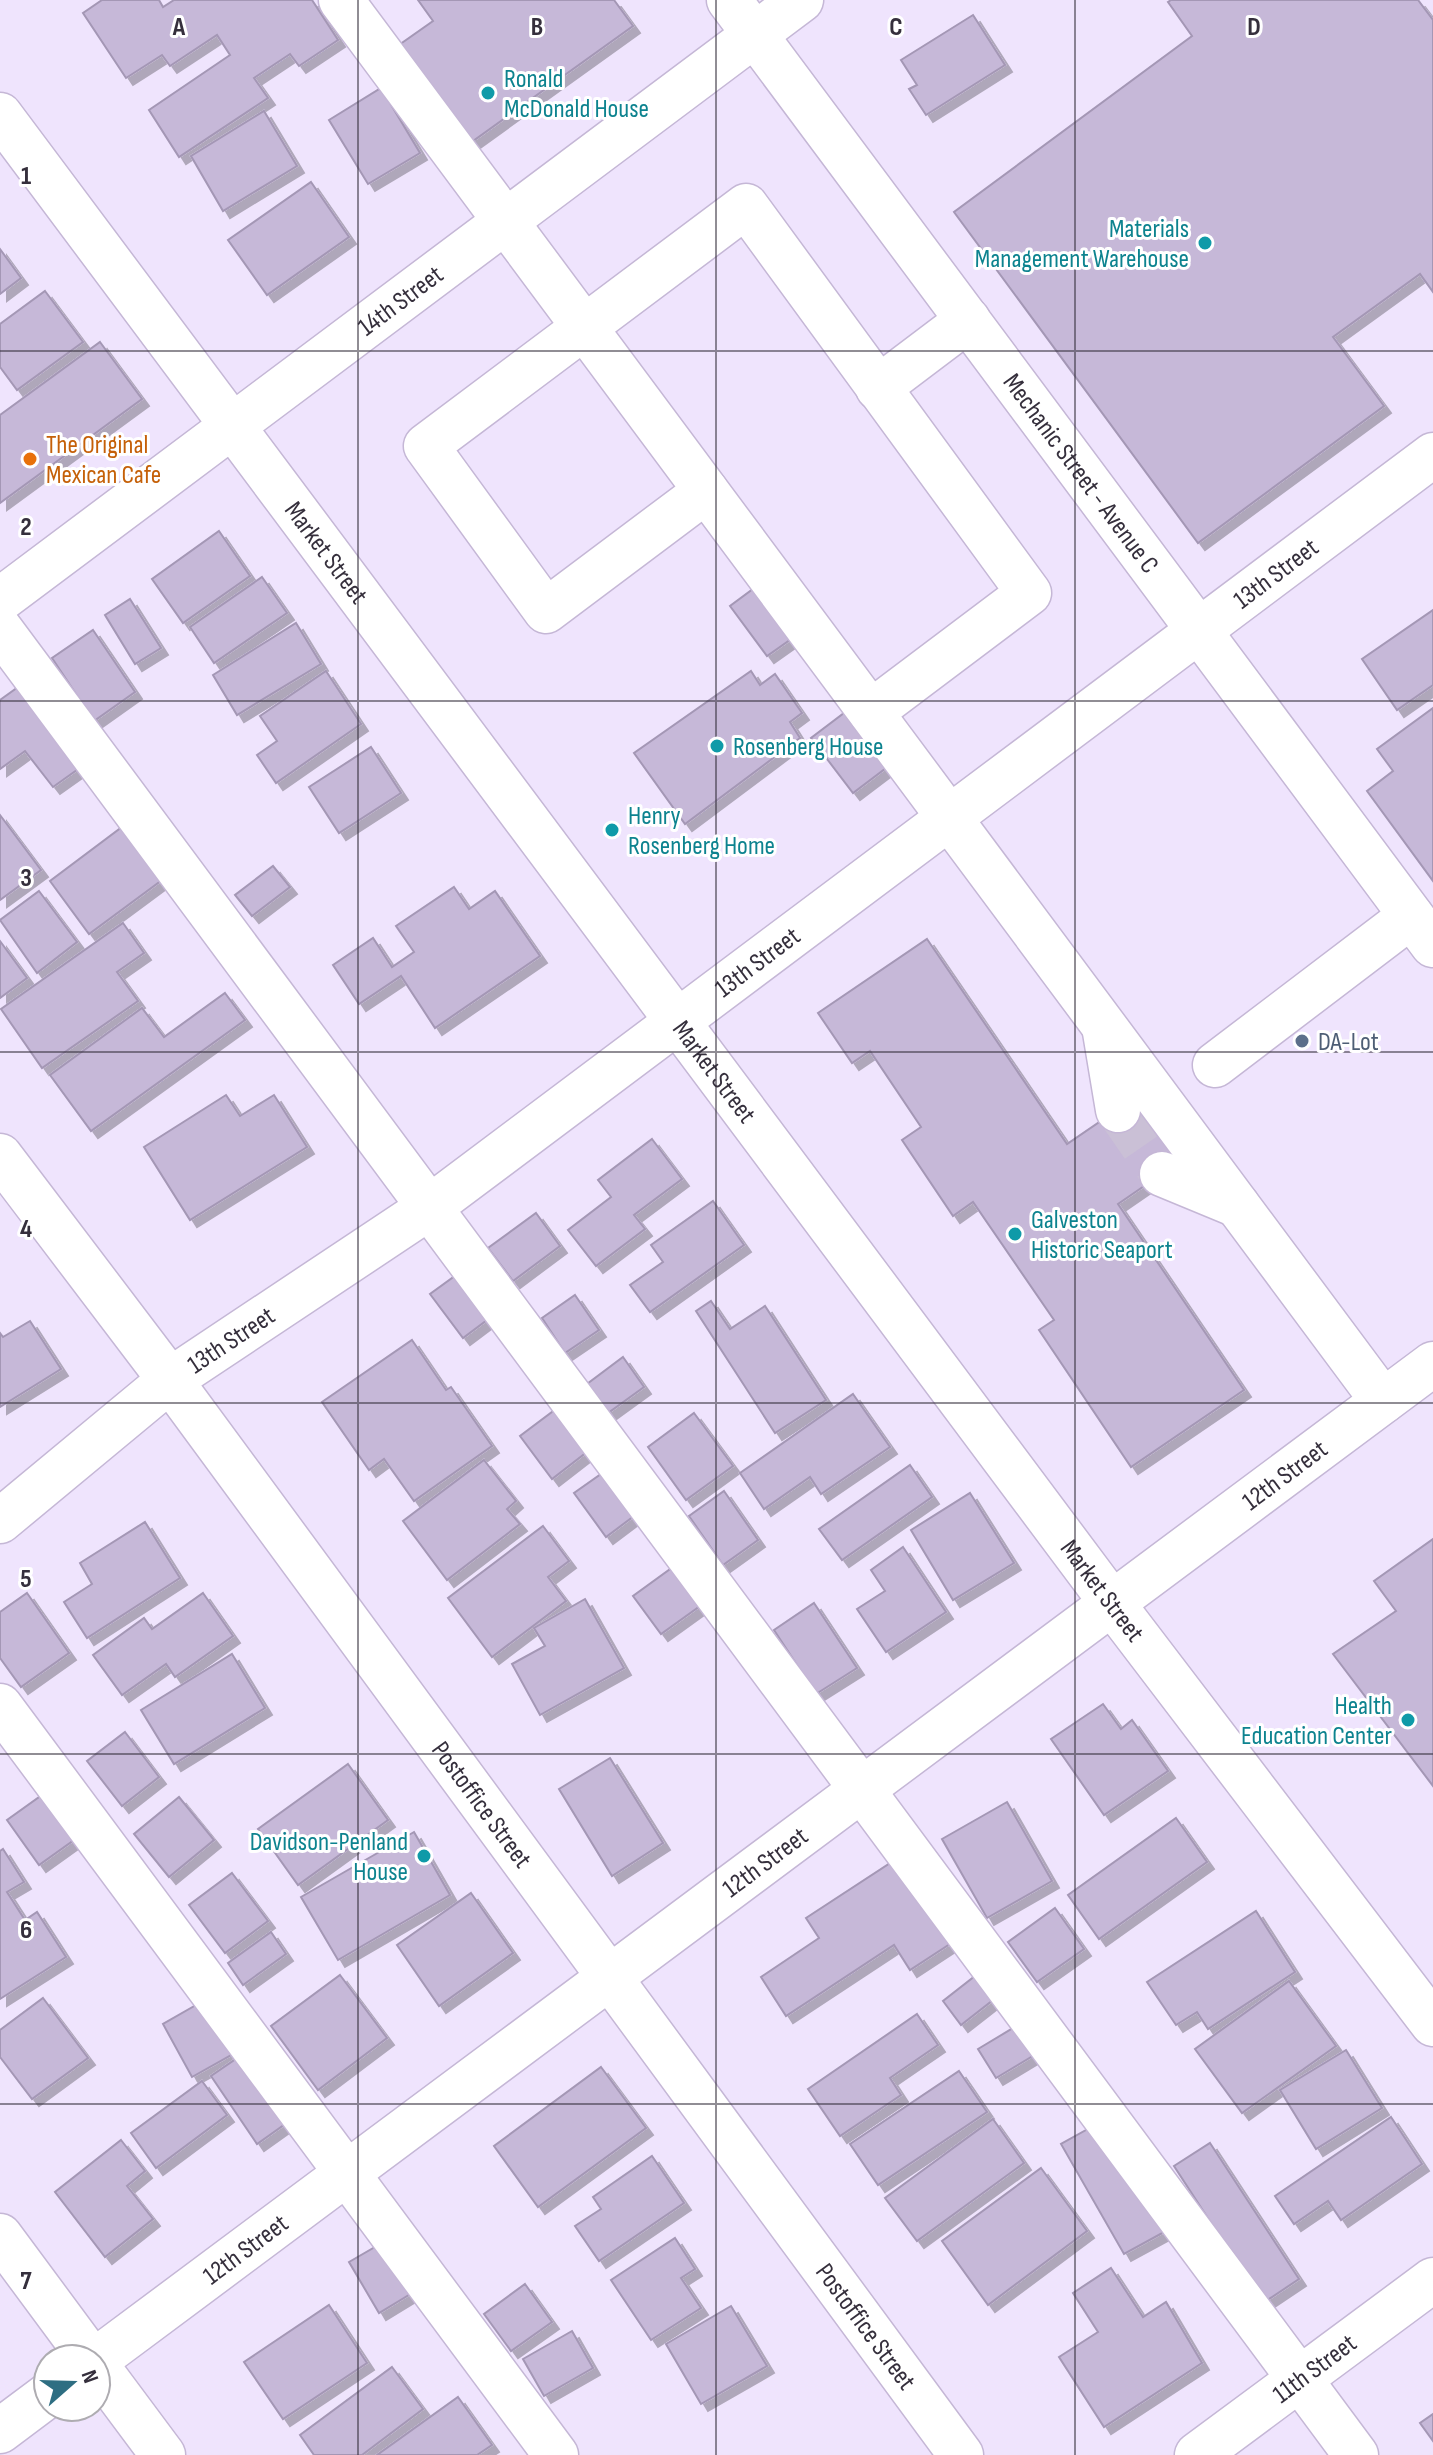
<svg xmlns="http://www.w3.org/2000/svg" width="1433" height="2455" viewBox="0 0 1433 2455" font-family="'Sofia Sans Condensed',sans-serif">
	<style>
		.building { fill: #c6b8d8; stroke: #a497b5; stroke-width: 2; filter: url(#shadow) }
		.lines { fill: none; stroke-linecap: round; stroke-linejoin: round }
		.minor-tunnel { stroke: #cac0d6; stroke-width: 44; stroke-dasharray: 44 22; stroke-linecap: butt }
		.minor-casing { stroke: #c5b7d6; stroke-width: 47 }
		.major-casing { stroke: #c5b7d6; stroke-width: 47 }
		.minor { stroke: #fff; stroke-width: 44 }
		.major { stroke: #fff; stroke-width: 44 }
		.grid { fill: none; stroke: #352f3c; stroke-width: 2; stroke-opacity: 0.55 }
		.culture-dot { fill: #0f9aa8; stroke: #fff; stroke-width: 3 }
		.food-dot { fill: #e8710a; stroke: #fff; stroke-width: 3 }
		.service-dot { fill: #5c6f8a; stroke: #fff; stroke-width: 3 }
		.labels { text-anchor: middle; stroke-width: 6; stroke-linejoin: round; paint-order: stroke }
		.culture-label { font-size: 26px; fill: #0d838f; stroke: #fff; text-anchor: start }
		.street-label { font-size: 26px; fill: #352f3c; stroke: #fff }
		.food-label { font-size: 26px; fill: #c56008; stroke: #fff; text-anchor: start }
		.service-label { font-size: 26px; fill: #4e5e75; stroke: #fff; text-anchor: start }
		.grid-label { font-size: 26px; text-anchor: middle; font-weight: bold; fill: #352f3c; stroke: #fff; stroke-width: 6; stroke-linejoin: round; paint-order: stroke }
	</style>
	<defs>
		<filter id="shadow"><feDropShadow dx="7" dy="7" stdDeviation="0" flood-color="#0004"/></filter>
	</defs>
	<rect width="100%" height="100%" fill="#efe4fd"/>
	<g class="building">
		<path d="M102 0H159L163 7 174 0H312L338 40 299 66 290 54 254 78 268 98 179 157 149 110 230 55 217 35 170 66 162 55 126 78 83 13Z"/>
		<path d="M418 0H614L633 26 473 141 399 45 433 21Z"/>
		<path d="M1171 0H1418L1433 20V292L1420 274 1333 337 1384 406 1198 543 954 212 1192 36 1168 2Z"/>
		<path d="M973 15 1005 65 926 115 909 89 917 85 901 60Z"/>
		<path d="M381 88 420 153 368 184 329 120Z"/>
		<path d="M264 111 297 166 223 211 191 156Z"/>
		<path d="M311 182 349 237 267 295 228 240Z"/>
		<path d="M0 249 21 278 0 294Z"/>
		<path d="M45 291 83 342 17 390 0 367V324Z"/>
		<path d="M100 342 142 399 0 503V415Z"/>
		<path d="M219 531 250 576 183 623 152 579Z"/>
		<path d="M262 577 287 613 214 663 190 627Z"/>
		<path d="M757 586 794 637 767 656 730 606Z"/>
		<path d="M130 599 161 648 135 664 105 615Z"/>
		<path d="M1433 610V685L1397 710 1362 659Z"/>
		<path d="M296 623 321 664 237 715 213 675Z"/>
		<path d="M93 630 135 692 94 721 52 658Z"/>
		<path d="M326 671 361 724 276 783 257 755 277 741 260 716Z"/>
		<path d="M751 671 760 685 775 674 802 713 790 722 800 738 685 824 634 753Z"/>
		<path d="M21 685 81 767 53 787 25 751 0 769V700Z"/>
		<path d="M1433 708V881L1367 791 1393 771 1377 749Z"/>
		<path d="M848 710 890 765 853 793 811 738Z"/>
		<path d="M371 747 401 793 339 833 309 787Z"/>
		<path d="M0 815 41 870 0 900Z"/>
		<path d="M122 827 162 880 89 934 50 881Z"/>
		<path d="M273 866 290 887 252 916 235 895Z"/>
		<path d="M454 887 469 909 495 891 540 956 435 1028 401 976 359 1004 333 965 373 938 392 967 414 952 396 926Z"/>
		<path d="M39 891 77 942 37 973 0 920Z"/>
		<path d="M123 923 144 953 117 972 138 1001 42 1068 1 1009Z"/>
		<path d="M927 939 1067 1144 1136 1097 1179 1162 1118 1204 1244 1390 1131 1467 1039 1330 1054 1320 973 1202 953 1216 902 1140 921 1127 870 1051 852 1063 818 1013Z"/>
		<path d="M0 941 27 978 0 998Z"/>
		<path d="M225 993 245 1020 91 1131 50 1075 142 1008 164 1037Z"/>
		<path d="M226 1095 240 1116 274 1095 307 1147 190 1220 144 1147Z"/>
		<path d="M652 1139 682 1179 634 1215 645 1229 596 1266 568 1230 611 1197 598 1180Z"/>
		<path d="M713 1201 744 1245 650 1312 630 1285 663 1262 651 1245Z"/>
		<path d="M536 1213 560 1246 513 1281 488 1248Z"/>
		<path d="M459 1273 491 1317 463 1338 430 1294Z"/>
		<path d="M575 1295 599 1330 565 1353 542 1318Z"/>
		<path d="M711 1301 730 1329 765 1306 826 1400 775 1433 696 1311Z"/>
		<path d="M30 1321 61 1369 0 1407V1333L3 1337Z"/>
		<path d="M412 1340 446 1390 451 1387 492 1446 414 1501 384 1459 369 1470 322 1402Z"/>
		<path d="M623 1357 644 1387 608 1413 587 1384Z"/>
		<path d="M853 1394 890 1447 821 1494 810 1477 764 1509 740 1473Z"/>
		<path d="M560 1406 592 1448 552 1479 520 1436Z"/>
		<path d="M694 1413 733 1466 686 1500 648 1447Z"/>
		<path d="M484 1460 516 1501 507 1509 520 1524 447 1580 403 1521Z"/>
		<path d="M910 1465 932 1497 842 1560 819 1529Z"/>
		<path d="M611 1467 642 1510 606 1537 574 1493Z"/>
		<path d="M724 1491 758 1540 723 1565 689 1516Z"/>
		<path d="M970 1493 1014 1563 953 1600 911 1530Z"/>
		<path d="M145 1522 180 1578 87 1638 64 1602 92 1584 80 1563Z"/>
		<path d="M543 1526 569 1561 548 1577 566 1601 492 1657 448 1598Z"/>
		<path d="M1433 1539V1786L1333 1654 1396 1611 1374 1581Z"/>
		<path d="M903 1547 946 1612 886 1652 857 1609 885 1591 871 1570Z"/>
		<path d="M673 1567 700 1606 661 1634 633 1596Z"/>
		<path d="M27 1593 69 1653 21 1687 0 1658V1612Z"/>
		<path d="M203 1593 233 1636 175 1677 166 1664 122 1695 93 1655 144 1618 152 1629Z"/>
		<path d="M585 1599 624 1668 540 1715 512 1664 545 1646 534 1628Z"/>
		<path d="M814 1603 857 1668 816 1694 774 1630Z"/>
		<path d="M232 1654 265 1708 174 1764 141 1710Z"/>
		<path d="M1103 1704 1121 1729 1132 1720 1168 1771 1104 1815 1051 1739Z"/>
		<path d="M125 1732 159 1777 122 1806 87 1761Z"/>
		<path d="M610 1758 663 1843 612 1876 559 1789Z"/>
		<path d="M348 1764 388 1820 298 1885 258 1829Z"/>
		<path d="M49 1790 81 1835 39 1865 7 1820Z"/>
		<path d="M179 1797 214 1840 169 1877 134 1834Z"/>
		<path d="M1007 1802 1052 1881 987 1918 942 1839Z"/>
		<path d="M1176 1818 1207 1862 1099 1939 1068 1895Z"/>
		<path d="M414 1832 450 1895 338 1960 301 1897Z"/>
		<path d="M3 1849 24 1882 7 1892 25 1920 37 1912 66 1957 0 1999V1851Z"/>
		<path d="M901 1856 956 1940 910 1970 894 1945 786 2016 761 1977 819 1938 806 1918Z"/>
		<path d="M232 1873 268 1921 225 1953 189 1905Z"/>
		<path d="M471 1893 513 1953 439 2006 397 1945Z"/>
		<path d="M1055 1908 1084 1949 1037 1982 1008 1942Z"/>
		<path d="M1256 1911 1295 1972 1208 2029 1197 2012 1176 2025 1147 1982Z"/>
		<path d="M271 1932 286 1954 243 1985 228 1963Z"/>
		<path d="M340 1975 387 2038 318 2090 271 2026Z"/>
		<path d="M975 1976 993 2000 961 2025 943 2001Z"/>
		<path d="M1289 1981 1336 2046 1242 2113 1195 2049Z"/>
		<path d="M210 1997 240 2050 192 2077 163 2024Z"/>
		<path d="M43 1998 88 2058 32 2099 0 2057V2030Z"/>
		<path d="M917 2014 938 2045 890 2078 901 2095 840 2136 808 2089Z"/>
		<path d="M1023 2022 1041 2051 996 2078 978 2049Z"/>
		<path d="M249 2050 295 2117 257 2144 211 2076Z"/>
		<path d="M1346 2050 1382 2108 1316 2149 1280 2090Z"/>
		<path d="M601 2067 646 2128 538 2207 494 2146Z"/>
		<path d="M959 2071 987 2112 878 2185 850 2144Z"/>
		<path d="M202 2081 227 2115 156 2168 131 2133Z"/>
		<path d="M1391 2117 1422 2164 1341 2220 1328 2201 1294 2224 1275 2196Z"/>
		<path d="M993 2119 1024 2163 917 2241 885 2198Z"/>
		<path d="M1104 2120 1166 2231 1124 2254 1061 2144Z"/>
		<path d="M121 2140 145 2171 127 2186 153 2219 105 2257 55 2192Z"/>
		<path d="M1210 2143 1299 2279 1263 2303 1174 2166Z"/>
		<path d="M652 2156 684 2203 599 2261 575 2226 601 2209 593 2197Z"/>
		<path d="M1041 2168 1087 2231 988 2305 942 2241Z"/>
		<path d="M675 2238 695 2269 681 2278 701 2308 651 2340 611 2280Z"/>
		<path d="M389 2239 417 2290 379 2313 349 2262Z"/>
		<path d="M1111 2268 1143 2317 1166 2302 1202 2363 1104 2427 1059 2357 1098 2332 1073 2293Z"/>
		<path d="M525 2284 552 2322 511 2351 484 2314Z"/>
		<path d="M329 2305 367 2363 283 2419 244 2362Z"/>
		<path d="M731 2306 767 2366 701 2404 666 2344Z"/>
		<path d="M572 2331 593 2368 544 2396 523 2359Z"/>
		<path d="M392 2367 423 2409 362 2455H314L300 2435Z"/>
		<path d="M458 2397 492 2445 477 2455H377Z"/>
		<path d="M1433 2414V2441L1420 2423Z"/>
	</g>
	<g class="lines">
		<path class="minor-tunnel" d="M1118 1110 1162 1174"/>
		<defs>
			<g id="minor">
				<path d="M341 0 1383 1401"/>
				<path id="s1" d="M729 0 1433 945"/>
				<path d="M878 388 968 320"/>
				<path d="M706 491 546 611 426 446 746 206 1029 593 871 712"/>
				<path d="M0 629 1356 2455"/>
				<path d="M1105 1032 1118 1110"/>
				<path d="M1215 1065 1411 916"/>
				<path id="s2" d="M0 1156 170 1380 961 2455"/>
				<path d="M1162 1174 1237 1205"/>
				<path id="s3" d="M0 1521 170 1380 430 1207 1433 455"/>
				<path d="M0 1706 556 2455"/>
				<path d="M0 2236 91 2359"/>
				<path id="s4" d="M96 2360 1433 1364"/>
				<path d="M96 2365 163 2455"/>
				<path d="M0 2431 48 2395"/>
				<path id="s5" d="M1197 2455 1433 2280"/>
			</g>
			<g id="major">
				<path id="s6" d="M0 115 1112 1603 1433 2024"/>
				<path id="s7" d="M0 600 801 0"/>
			</g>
		</defs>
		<use href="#minor" class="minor-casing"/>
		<use href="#major" class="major-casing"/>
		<use href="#minor" class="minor"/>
		<use href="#major" class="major"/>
	</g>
	<path class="grid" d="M358 0V2455M716 0V2455M1075 0V2455M0 351H1433M0 701H1433M0 1052H1433M0 1403H1433M0 1754H1433M0 2104H1433"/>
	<g class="culture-dot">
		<circle cx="488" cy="93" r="8"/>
		<circle cx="1205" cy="243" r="8"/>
		<circle cx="717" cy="746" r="8"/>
		<circle cx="612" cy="830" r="8"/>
		<circle cx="1015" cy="1234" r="8"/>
		<circle cx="1408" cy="1720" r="8"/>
		<circle cx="424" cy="1856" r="8"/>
	</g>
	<circle class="food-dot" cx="30" cy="459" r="8"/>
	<circle class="service-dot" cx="1302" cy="1041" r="8"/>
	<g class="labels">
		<g class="culture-label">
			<text x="504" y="87">Ronald<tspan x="504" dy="30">McDonald House</tspan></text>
			<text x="1189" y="237" text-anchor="end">Materials<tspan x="1189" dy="30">Management Warehouse</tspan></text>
			<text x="733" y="755">Rosenberg House</text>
			<text x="628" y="824">Henry<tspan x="628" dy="30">Rosenberg Home</tspan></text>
			<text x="1031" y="1228">Galveston<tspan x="1031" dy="30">Historic Seaport</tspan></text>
			<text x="1392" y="1714" text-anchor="end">Health<tspan x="1392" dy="30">Education Center</tspan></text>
			<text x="408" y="1850" text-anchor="end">Davidson-Penland<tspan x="408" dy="30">House</tspan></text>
		</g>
		<g class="street-label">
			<text dy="9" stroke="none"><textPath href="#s7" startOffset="500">14th Street</textPath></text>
			<text dy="9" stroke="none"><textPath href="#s1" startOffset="590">Mechanic Street - Avenue C</textPath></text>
			<text dy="9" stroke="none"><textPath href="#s6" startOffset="546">Market Street</textPath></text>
			<text dy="9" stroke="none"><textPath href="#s3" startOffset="1590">13th Street</textPath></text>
			<text dy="9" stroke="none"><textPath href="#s3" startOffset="942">13th Street</textPath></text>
			<text dy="9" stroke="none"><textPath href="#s6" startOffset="1194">Market Street</textPath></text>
			<text dy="9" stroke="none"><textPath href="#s3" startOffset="294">13th Street</textPath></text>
			<text dy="9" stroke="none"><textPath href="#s4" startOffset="1482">12th Street</textPath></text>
			<text dy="9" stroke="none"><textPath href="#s6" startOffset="1842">Market Street</textPath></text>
			<text dy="9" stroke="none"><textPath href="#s2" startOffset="808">Postoffice Street</textPath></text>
			<text dy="9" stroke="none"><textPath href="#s4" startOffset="834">12th Street</textPath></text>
			<text dy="9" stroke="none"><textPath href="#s4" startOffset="186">12th Street</textPath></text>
			<text dy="9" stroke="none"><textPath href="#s2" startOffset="1456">Postoffice Street</textPath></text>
			<text dy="9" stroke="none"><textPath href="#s5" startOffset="146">11th Street</textPath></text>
		</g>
		<g class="food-label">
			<text x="46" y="453">The Original<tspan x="46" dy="30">Mexican Cafe</tspan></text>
		</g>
		<g class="service-label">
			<text x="1318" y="1050">DA-Lot</text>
		</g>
	</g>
	<g class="grid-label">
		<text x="179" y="35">A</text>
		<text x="537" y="35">B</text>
		<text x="896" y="35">C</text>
		<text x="1254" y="35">D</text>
		<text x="26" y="184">1</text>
		<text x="26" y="535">2</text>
		<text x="26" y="886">3</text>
		<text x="26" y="1237">4</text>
		<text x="26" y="1587">5</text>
		<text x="26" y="1938">6</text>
		<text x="26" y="2289">7</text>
	</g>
	<g transform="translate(72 2383) rotate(70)"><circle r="38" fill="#ffffff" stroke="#aeacb1" stroke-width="2"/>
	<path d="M0-6L14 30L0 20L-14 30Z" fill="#2e6e82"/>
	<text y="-12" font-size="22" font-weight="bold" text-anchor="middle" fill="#352f3c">N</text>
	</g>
</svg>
